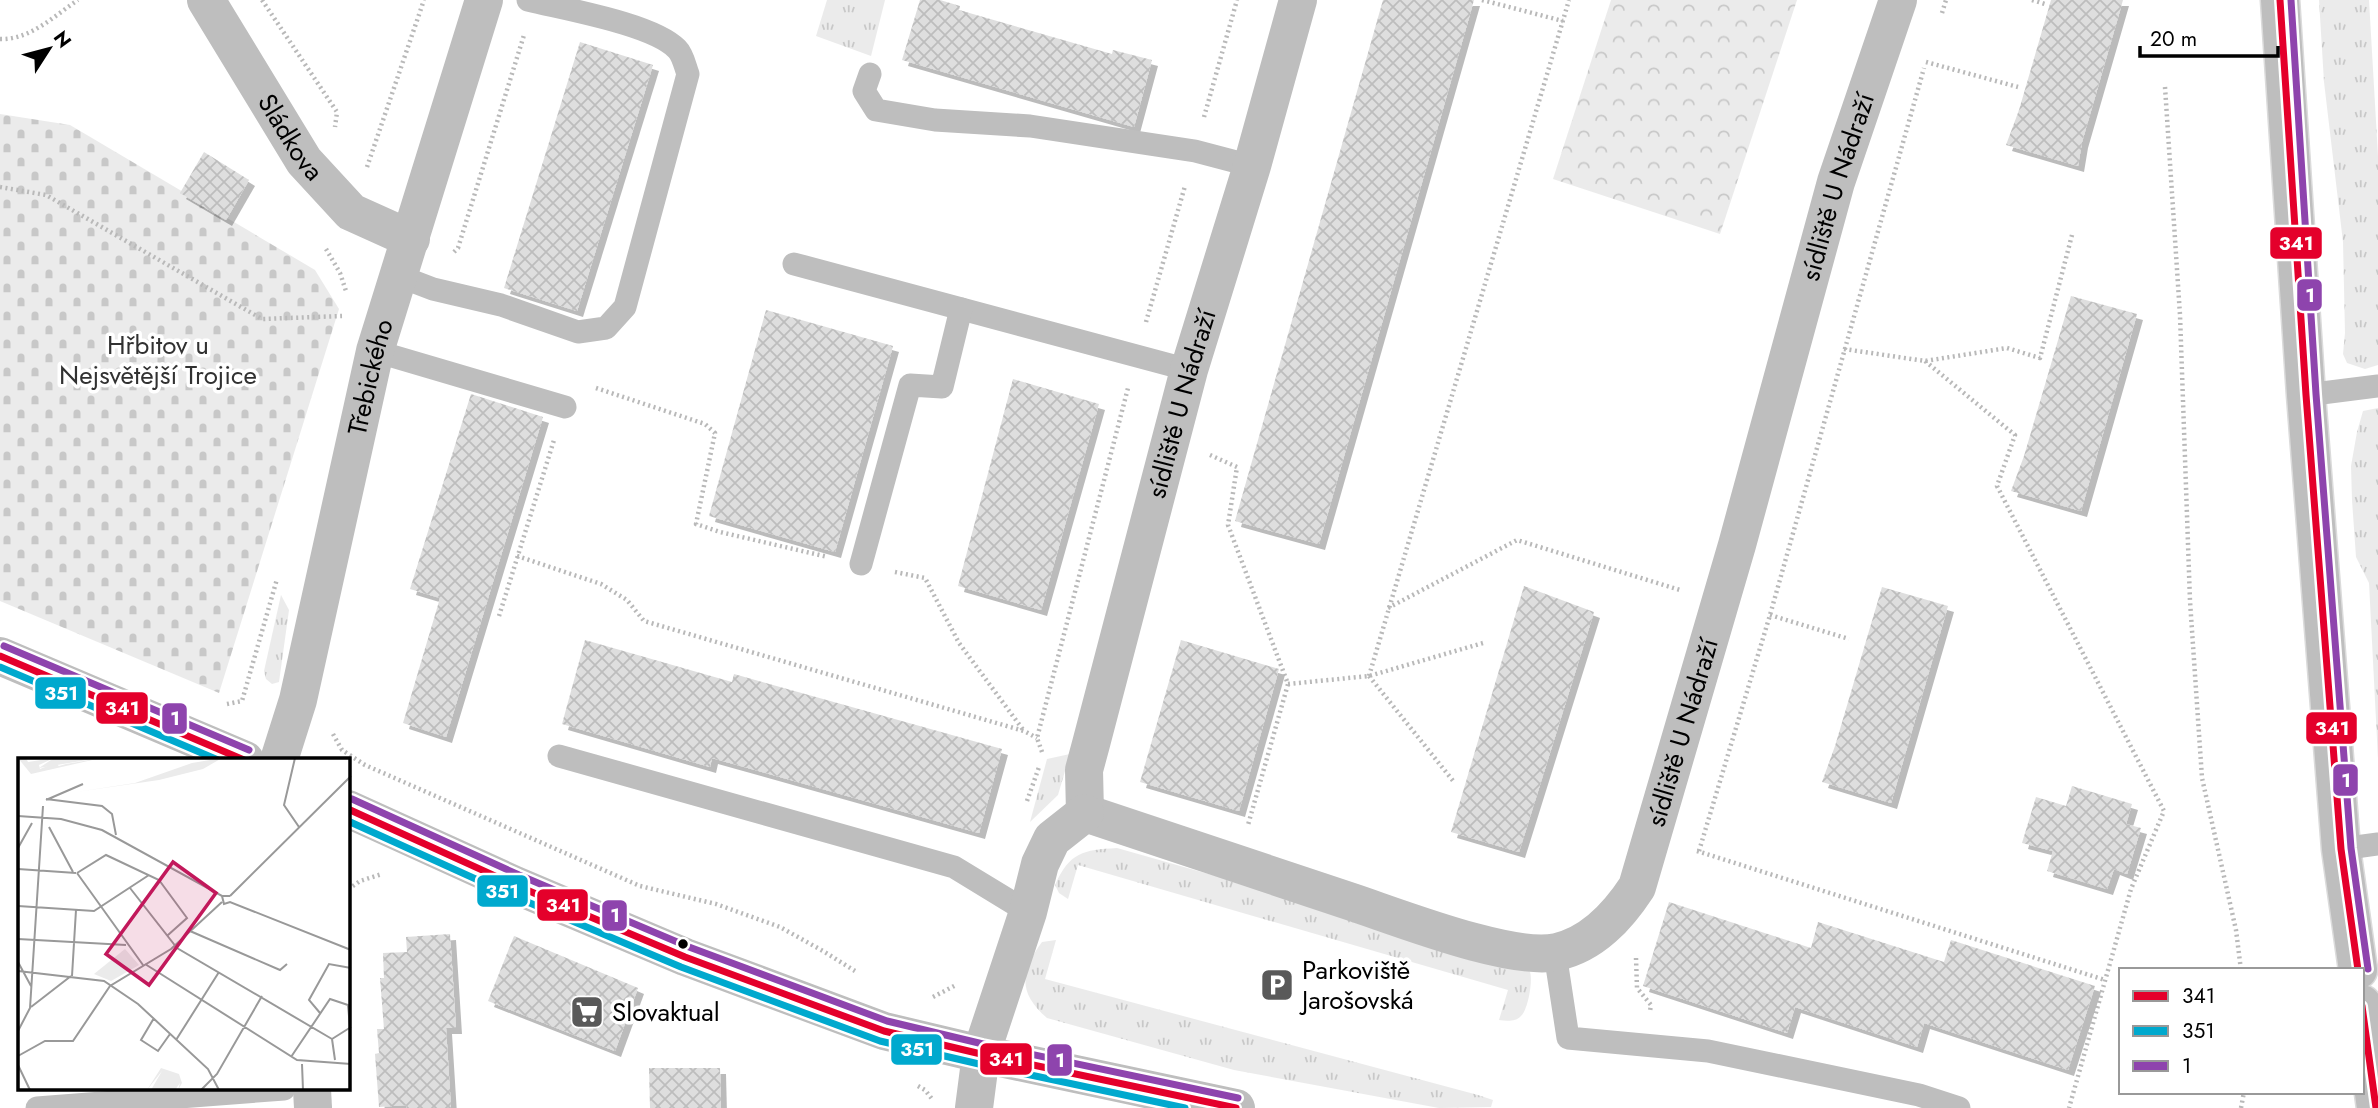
<svg xmlns="http://www.w3.org/2000/svg" width="2378" height="1108" viewBox="0 0 2378 1108" font-family="Jost,sans-serif">
	<style>
		.grass { fill: url(#grass-tufts) }
		.cemetery { fill: url(#cemetery-stones) }
		.park { fill: url(#park-crowns) }
		.building { fill: url(#building-cross-hatch); filter: url(#shadow) }
		.lines { fill: none; stroke-linecap: round; stroke-linejoin: round }
		.primary-casing { stroke: #dbdbdb; stroke-width: 41 }
		.path { stroke: #b9b9b9; stroke-width: 4.5; stroke-dasharray: 2 3.5; stroke-linecap: butt }
		.lane { stroke: #bebebe; stroke-width: 23 }
		.street { stroke: #bebebe; stroke-width: 38 }
		.primary { stroke: #bebebe; stroke-width: 38 }
		.bus-1-casing { stroke: #fff; stroke-width: 12 }
		.bus-2-casing { stroke: #fff; stroke-width: 12 }
		.bus-3-casing { stroke: #fff; stroke-width: 12 }
		.bus-1 { stroke: #e4002b; stroke-width: 7 }
		.bus-2 { stroke: #00a9ce; stroke-width: 7 }
		.bus-3 { stroke: #8e44ad; stroke-width: 7 }
		.bus-dot { fill: #000; stroke: #fff; stroke-width: 2.5 }
		.labels { text-anchor: middle; stroke-width: 7; stroke-linejoin: round; paint-order: stroke }
		.street-label { font-size: 26px; fill: #000; stroke: #fff }
		.park-label { font-size: 26px; fill: #313131; stroke: #fff }
		.poi-label { font-size: 26px; fill: #000; stroke: #fff; text-anchor: start }
		.inset-road { fill: none; stroke: #999; stroke-width: 2 }
		.view { fill: #c2185b; fill-opacity: 0.15; stroke: #c2185b; stroke-width: 3.5 }
		.inset-edge { fill: none; stroke: #000; stroke-width: 3.5 }
		.line-badge { stroke: #fff; stroke-width: 2.5 }
		.badge-label { font-size: 19px; text-anchor: middle; font-weight: bold; fill: #fff }
	</style>
	<defs>
		<pattern id="grass-tufts" width="24" height="20" patternUnits="userSpaceOnUse" patternTransform="scale(1.75)"><rect width="24" height="20" fill="#ebebeb"/><path d="M3 7l-1-3M5 7V3M7 7l1-3M15 17l-1-3M17 17v-4M19 17l1-3" fill="none" stroke="#c8c8c8"/></pattern>
		<pattern id="cemetery-stones" width="16" height="16" patternUnits="userSpaceOnUse" patternTransform="scale(1.75)"><rect width="16" height="16" fill="#ebebeb"/><path d="M2 7V4a2 2 0 0 1 4 0v3zM10 15v-3a2 2 0 0 1 4 0v3z" fill="#c8c8c8"/></pattern>
		<pattern id="park-crowns" width="20" height="18" patternUnits="userSpaceOnUse" patternTransform="scale(1.75)"><rect width="20" height="18" fill="#ebebeb"/><path d="M2 6a3 3 0 1 1 6 0M12 15a3 3 0 1 1 6 0" fill="none" stroke="#c8c8c8"/></pattern>
		<pattern id="building-cross-hatch" width="8" height="8" patternUnits="userSpaceOnUse" patternTransform="scale(1.75)"><rect width="8" height="8" fill="#dedede"/><path d="M0 0l8 8M0 8l8-8" fill="none" stroke="#bdbdbd"/></pattern>
		<filter id="shadow"><feDropShadow dx="6" dy="6" stdDeviation="0" flood-color="#0004"/></filter>
	</defs>
	<rect width="100%" height="100%" fill="#fff"/>
	<g class="grass">
		<path d="M827 0H885L871 56 816 36Z"/>
		<path d="M2319 0H2369L2378 156V365L2365 369 2347 363 2343 354 2345 333 2343 242 2324 82Z"/>
		<path d="M2378 408V759L2369 583 2356 557 2352 500 2351 466 2357 432 2363 411Z"/>
		<path d="M281 595 289 610 279 682 272 684 266 679 264 671Z"/>
		<path d="M1070 754 1058 795 1030 822 1047 759Z"/>
		<path d="M1117 848 1523 963C1525 966 1528 969 1530 972 1533 981 1528 1010 1521 1016 1516 1022 1506 1021 1499 1020L1508 990 1078 865 1068 899 1059 893 1055 885C1070 852 1083 850 1117 848Z"/>
		<path d="M1056 940 1045 979 1478 1095 1493 1100 1491 1107 1439 1108 1234 1070 1047 1018C1018 993 1020 972 1042 942Z"/>
	</g>
	<path class="cemetery" d="M0 114 70 125 315 270 339 309 219 693 0 601Z"/>
	<path class="park" d="M1611 0H1797L1720 234 1553 179Z"/>
	<g class="building">
		<path d="M920 0H940L960 6 959 10 1112 54 1113 50 1152 60 1134 127 902 60Z"/>
		<path d="M1383 0H1474L1319 544 1235 521Z"/>
		<path d="M2051 0H2123L2082 142 2078 166 2006 145 2019 110Z"/>
		<path d="M580 42 653 65 577 311 504 288Z"/>
		<path d="M204 152 249 180 226 220 180 193Z"/>
		<path d="M2071 296 2137 314 2081 511 2011 491 2024 456Z"/>
		<path d="M766 310 893 346 835 552 709 516Z"/>
		<path d="M1013 379 1099 404 1041 610 958 586Z"/>
		<path d="M471 394 543 417 446 737 403 723 440 598 410 589Z"/>
		<path d="M1524 586 1594 612 1519 852 1451 832Z"/>
		<path d="M1882 587 1948 606 1891 803 1822 782 1835 746Z"/>
		<path d="M585 640 732 682 734 674 1002 749 979 833 712 758 710 767 562 724Z"/>
		<path d="M1181 640 1279 669 1239 811 1140 782Z"/>
		<path d="M2072 786 2132 804 2126 824 2141 828 2127 874 2114 869 2107 889 2047 871 2053 851 2022 843 2036 797 2066 806Z"/>
		<path d="M1669 902 1811 948 1818 922 1944 962 1951 940 2095 986 2068 1070 1924 1023 1917 1047 1795 1007 1787 1033 1643 986Z"/>
		<path d="M450 934 456 1028H446L451 1108H407L406 1105 379 1107 375 1054 379 1053 377 1029H384L380 978H384L383 953 407 952 406 937Z"/>
		<path d="M514 936 638 988 615 1051 488 1001Z"/>
		<path d="M649 1068H720L721 1108H650Z"/>
	</g>
	<g class="lines">
		<defs>
			<g id="primary">
				<path d="M2280 0 2306 395 2341 849 2358 970"/>
				<path d="M2362 1004 2376 1108"/>
			</g>
		</defs>
		<use href="#primary" class="primary-casing"/>
		<g class="path">
			<path d="M262 0 337 112 335 127"/>
			<path d="M1482 0 1563 21"/>
			<path d="M2032 0 2045 4"/>
			<path d="M1942 13 1946 0"/>
			<path d="M0 39C30 40 54 16 78 0"/>
			<path d="M1926 62 2018 87"/>
			<path d="M2165 87 2180 315 2190 601 2202 778 2236 930 2241 970"/>
			<path d="M1204 117 1237 0"/>
			<path d="M367 167 424 0"/>
			<path d="M0 187 46 195 262 319 342 316"/>
			<path d="M326 249 340 273 346 291"/>
			<path d="M454 252 458 248 524 35"/>
			<path d="M1146 322 1185 186"/>
			<path d="M1844 349 1925 361 2007 348 2040 358 2072 235"/>
			<path d="M1925 361 2015 435 1997 486 2164 811 2131 889 2069 1108"/>
			<path d="M596 388 705 424 715 433 696 524 720 532 828 557"/>
			<path d="M1210 455 1237 467 1228 525 1288 684 1248 825"/>
			<path d="M517 556 601 584 627 600 644 621 1024 731 1037 738"/>
			<path d="M895 572 925 578 959 643 1024 731"/>
			<path d="M1388 608 1517 540 1680 590"/>
			<path d="M1770 615 1849 639"/>
			<path d="M499 616 554 440"/>
			<path d="M1369 676 1569 0"/>
			<path d="M1369 676 1454 782"/>
			<path d="M1288 684 1369 676 1483 643"/>
			<path d="M227 704 242 701 277 579"/>
			<path d="M333 734 342 750 365 765 640 886 716 904 780 927 823 951 855 971"/>
			<path d="M1042 752 1037 738 1128 388"/>
			<path d="M1027 801 1039 767"/>
			<path d="M1697 851 2105 980"/>
			<path d="M1699 851 1770 615 1924 68"/>
			<path d="M348 887 350 888 360 881 382 874"/>
			<path d="M1636 958 1637 988 1651 1005 1650 1011"/>
			<path d="M933 997 956 985"/>
			<path d="M918 1086 925 1090 932 1099"/>
			<path d="M2241 1108 2244 1092"/>
		</g>
		<g class="lane">
			<path d="M870 74 864 91 876 110 935 120 1030 126 1195 151 1252 166"/>
			<path d="M794 264 1189 370"/>
			<path d="M399 276 433 289 501 305 578 332 606 328 625 307 688 74C685 66 683 55 677 49 653 24 564 9 528 0"/>
			<path d="M375 351 565 407"/>
			<path d="M2306 395 2378 386"/>
			<path d="M861 564 910 385 942 387 961 309"/>
			<path d="M559 756 954 867 1028 912"/>
			<path d="M2341 849 2378 844"/>
			<path d="M1555 953 1568 1038 1708 1051 1919 1095 1959 1108"/>
			<path d="M37 1108 284 1089"/>
		</g>
		<g class="street">
			<path id="s1" d="M206 0 304 161 351 212 411 239"/>
			<path d="M0 656 245 760"/>
			<path id="s2" d="M279 760 298 700 375 351 484 0"/>
			<path d="M348 809 515 885 685 957 884 1031 981 1054 1236 1108"/>
			<path id="s3" d="M1085 813C1174 843 1263 873 1352 902 1400 918 1512 962 1557 952 1593 944 1618 916 1637 887L1737 545 1836 182 1898 0"/>
			<path id="s4" d="M1085 813 1084 770 1091 744 1189 370 1252 166 1298 0"/>
			<path d="M312 1089 313 1108"/>
			<path d="M974 1108 981 1054 1028 912 1040 864 1052 839 1085 813"/>
		</g>
		<use href="#primary" class="primary"/>
		<defs>
			<g id="bus-1">
				<path d="M2280 0 2306 395 2341 849 2358 970"/>
				<path d="M0 656 244 760"/>
				<path d="M348 809 515 885 685 957 884 1031 981 1054 1236 1108"/>
				<path d="M2362 1006 2376 1108"/>
			</g>
			<g id="bus-2">
				<path d="M0 667 218 760"/>
				<path d="M348 821 511 895 681 967 880 1041 979 1064 1185 1108"/>
			</g>
			<g id="bus-3">
				<path d="M2291 0 2316 394 2351 848 2368 969"/>
				<path d="M4 646 249 750"/>
				<path d="M352 799 519 875 689 947 887 1021 983 1044 1238 1098"/>
			</g>
		</defs>
		<use href="#bus-1" class="bus-1-casing"/>
		<use href="#bus-2" class="bus-2-casing"/>
		<use href="#bus-3" class="bus-3-casing"/>
		<use href="#bus-1" class="bus-1"/>
		<use href="#bus-2" class="bus-2"/>
		<use href="#bus-3" class="bus-3"/>
	</g>
	<defs>
		<symbol id="parking-square" viewBox="-11 -11 22 22"><rect x="-9" y="-9" width="18" height="18" rx="4" fill="#595959" stroke="#fff"/><path d="M-3.5-5.5H1a3.5 3.5 0 0 1 0 7H-1V5.5H-3.5ZM-1-3.4V-.6H.8a1.4 1.4 0 0 0 0-2.8Z" fill="#fff"/></symbol>
		<symbol id="supermarket-square" viewBox="-11 -11 22 22"><rect x="-9" y="-9" width="18" height="18" rx="4" fill="#595959" stroke="#fff"/><path d="M-6-5.5h2.5l.6 2H6L4.5 2H-2.5L-4.4-4H-6ZM-1.5 3.2a1.3 1.3 0 1 0 .1 0ZM3 3.2a1.3 1.3 0 1 0 .1 0Z" fill="#fff"/></symbol>
	</defs>
	<g fill-rule="evenodd">
		<use href="#parking-square" x="1258" y="966" width="38" height="38"/>
		<use href="#supermarket-square" x="568" y="993" width="38" height="38"/>
	</g>
	<circle class="bus-dot" cx="683" cy="944" r="6"/>
	<g class="labels">
		<g class="street-label">
			<text dy="9" stroke="none"><textPath href="#s1" startOffset="161">Sládkova</textPath></text>
			<text dy="9" stroke="none"><textPath href="#s3" startOffset="1328">sídliště U Nádraží</textPath></text>
			<text dy="9" stroke="none"><textPath href="#s2" startOffset="394">Třebického</textPath></text>
			<text dy="9" stroke="none"><textPath href="#s4" startOffset="422">sídliště U Nádraží</textPath></text>
			<text dy="9" stroke="none"><textPath href="#s3" startOffset="761">sídliště U Nádraží</textPath></text>
		</g>
		<g class="park-label">
			<text x="158" y="354">Hřbitov u<tspan x="158" dy="30">Nejsvětější Trojice</tspan></text>
		</g>
		<g class="poi-label">
			<text x="1302" y="979">Parkoviště<tspan x="1302" dy="30">Jarošovská</tspan></text>
			<text x="612" y="1021">Slovaktual</text>
		</g>
	</g>
	<g transform="translate(18 758)">
		<rect width="332" height="332" fill="#fff"/>
		<path d="M0 0H8L10 4 36 0 21 7 22 11 37 5 41 8 48 6 83 0 13 16Z" fill="#ebebeb"/>
		<path d="M36 0H81L21 10ZM204 0 185 11 141 22 58 34 117 25 174 5Z" fill="#ebebeb"/>
		<path d="M107 191 121 207 93 223 76 216Z" fill="#ebebeb"/>
		<path d="M143 310 161 316 164 325 160 332 162 325 157 332H133L144 313 129 332Z" fill="#ebebeb"/>
		<path class="inset-road" d="M277 0 266 47 281 69M28 41 84 48 94 56 98 77M28 42 65 26M0 58 43 61 84 72 204 138H212M31 69 55 114M0 90 14 65M0 111 58 115M59 115 88 97 141 122 169 160 150 177M59 115 125 207M112 130 159 190 314 281M204 138 206 146 212 144 333 192M212 138 333 18M0 148 76 153 131 117M172 173 262 212 269 206M0 181 108 187M0 204 13 228M127 206 279 302 333 306M0 213 86 223 120 246 190 311 201 332M54 218 58 152M13 249 53 218M302 255 291 242 311 206 333 210M136 260 123 282 140 293 152 276M0 273 12 250 25 48M314 281 333 269M314 281 317 302M158 282 201 214M0 298 27 283H55L92 228 153 191 204 144M273 299 312 241 330 247 332 269M284 306 285 332M0 307 12 332M183 332 199 316 244 238"/>
		<path class="view" d="M155 104 198 135 131 227 88 196Z"/>
		<rect width="332" height="332" class="inset-edge"/>
	</g>
	<g class="line-badge">
		<rect x="2269" y="226" width="54" height="34" rx="7" fill="#e4002b"/>
		<rect x="2296" y="278" width="27" height="34" rx="7" fill="#8e44ad"/>
		<rect x="34" y="676" width="53" height="34" rx="7" fill="#00a9ce"/>
		<rect x="95" y="691" width="54" height="34" rx="7" fill="#e4002b"/>
		<rect x="161" y="702" width="27" height="33" rx="7" fill="#8e44ad"/>
		<rect x="2305" y="711" width="53" height="34" rx="7" fill="#e4002b"/>
		<rect x="2332" y="763" width="27" height="34" rx="7" fill="#8e44ad"/>
		<rect x="476" y="874" width="53" height="34" rx="7" fill="#00a9ce"/>
		<rect x="536" y="888" width="53" height="34" rx="7" fill="#e4002b"/>
		<rect x="601" y="899" width="27" height="33" rx="7" fill="#8e44ad"/>
		<rect x="890" y="1033" width="53" height="33" rx="7" fill="#00a9ce"/>
		<rect x="979" y="1042" width="54" height="34" rx="7" fill="#e4002b"/>
		<rect x="1046" y="1043" width="27" height="34" rx="7" fill="#8e44ad"/>
	</g>
	<g class="badge-label">
		<text x="2296" y="250">341</text>
		<text x="2310" y="302">1</text>
		<text x="61" y="700">351</text>
		<text x="122" y="715">341</text>
		<text x="175" y="725">1</text>
		<text x="2332" y="735">341</text>
		<text x="2346" y="787">1</text>
		<text x="502" y="898">351</text>
		<text x="563" y="912">341</text>
		<text x="615" y="922">1</text>
		<text x="917" y="1056">351</text>
		<text x="1006" y="1066">341</text>
		<text x="1060" y="1067">1</text>
	</g>
	<rect x="2119" y="968" width="245" height="126" fill="#ffffff" stroke="#999999" stroke-width="2"/>
	<rect x="2133" y="991" width="35" height="10" fill="#e4002b" stroke="#999999" stroke-width="2"/>
	<text x="2182" y="1003" font-size="21" fill="#000000">341</text>
	<rect x="2133" y="1026" width="35" height="10" fill="#00a9ce" stroke="#999999" stroke-width="2"/>
	<text x="2182" y="1038" font-size="21" fill="#000000">351</text>
	<rect x="2133" y="1061" width="35" height="10" fill="#8e44ad" stroke="#999999" stroke-width="2"/>
	<text x="2182" y="1073" font-size="21" fill="#000000">1</text>
	<g transform="translate(49 49) rotate(54)" stroke="#ffffff" stroke-width="5" paint-order="stroke">
	<path d="M0-5L12 26L0 18L-12 26Z" fill="#000000"/>
	<text y="-10" font-size="19" font-weight="bold" text-anchor="middle" fill="#000000">N</text>
	</g>
	<path d="M2140 46v10h138v-10" fill="none" stroke="#000000" stroke-width="3.5"/>
	<text x="2150" y="46" font-size="21" fill="#000000" stroke="#ffffff" stroke-width="5" paint-order="stroke">20 m</text>
</svg>
